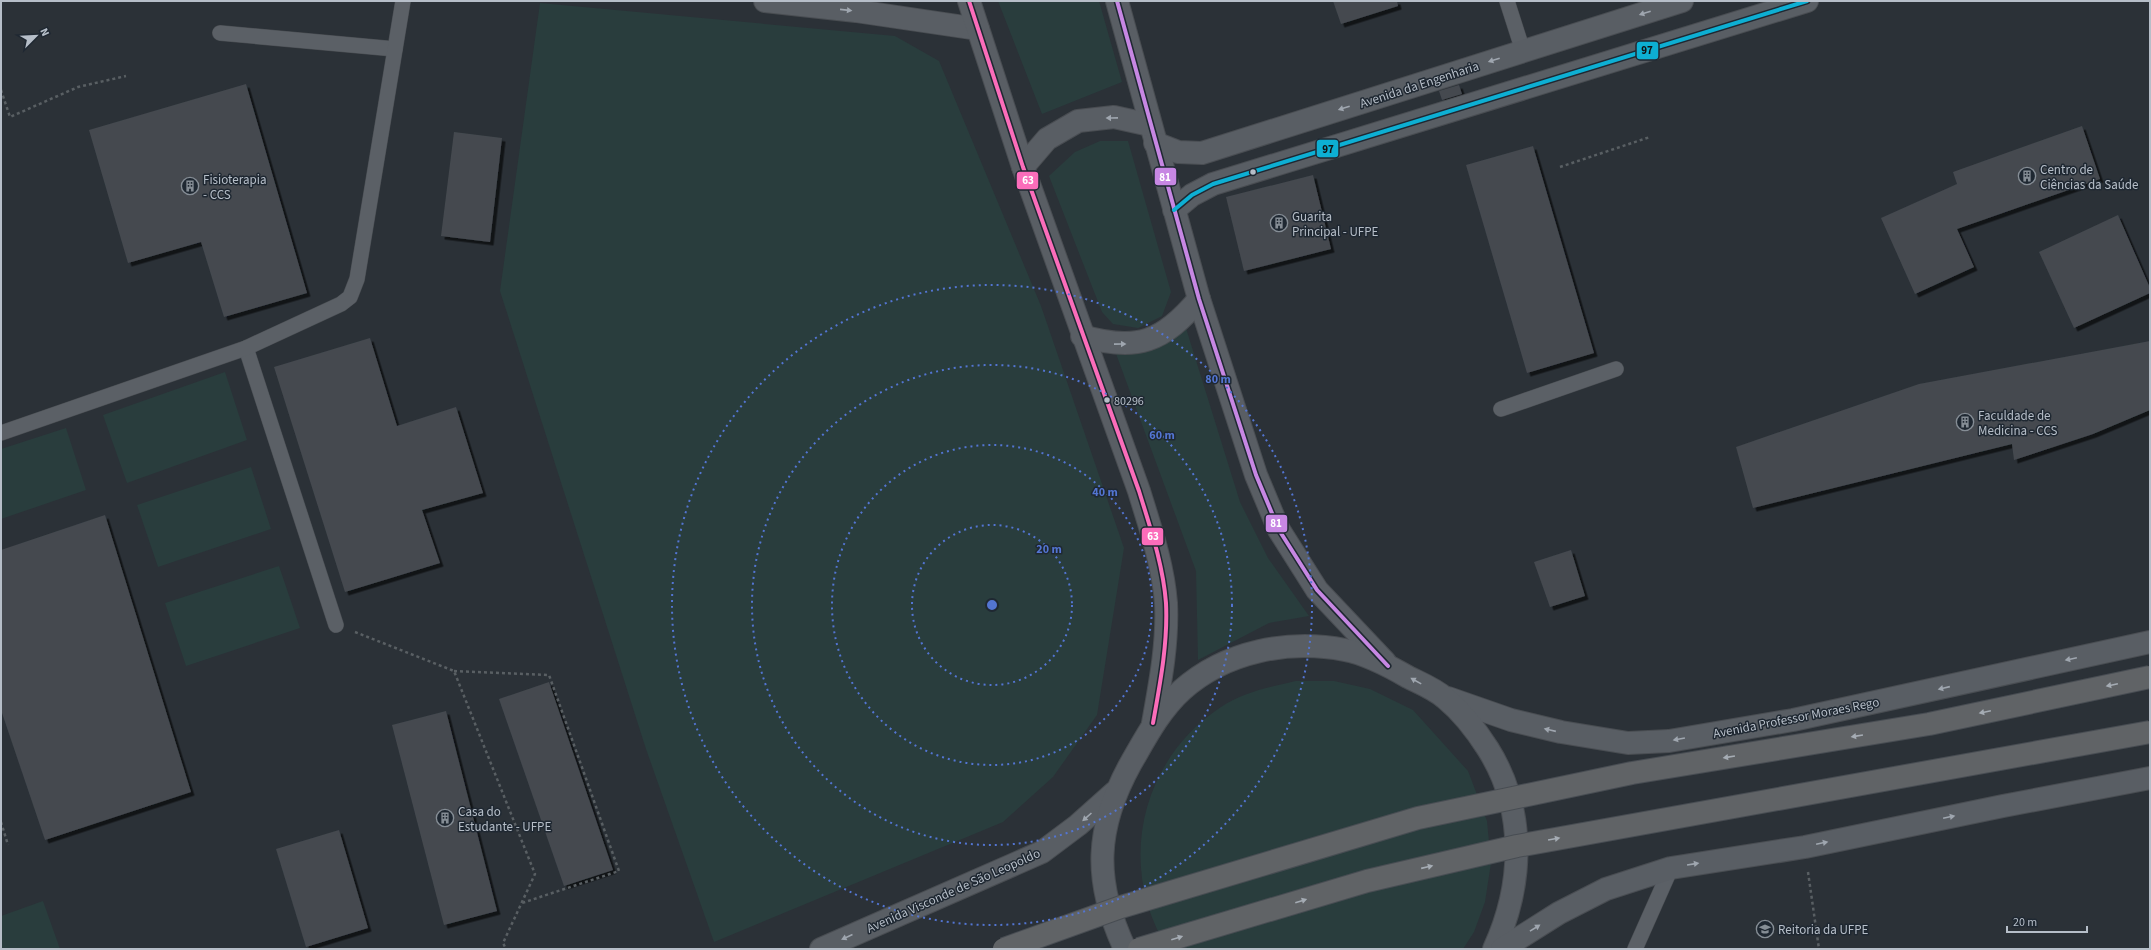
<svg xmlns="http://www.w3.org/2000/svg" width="2151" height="950" viewBox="0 0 2151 950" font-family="'Source Sans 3',sans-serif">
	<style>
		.green { fill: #293d3d }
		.building { fill: #44494f; filter: url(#shadow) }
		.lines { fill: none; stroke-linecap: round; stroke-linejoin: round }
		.lane-casing { stroke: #494d52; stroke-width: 16 }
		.secondary-casing { stroke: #494d52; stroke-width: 24 }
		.path { stroke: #595f63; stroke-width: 2.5; stroke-dasharray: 3 3; stroke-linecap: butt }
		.lane { stroke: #5b6066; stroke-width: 15 }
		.secondary { stroke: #595e64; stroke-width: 22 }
		.highway-bridge-casing { stroke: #484d53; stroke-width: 24; stroke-linecap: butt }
		.highway-bridge { stroke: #606366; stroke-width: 22 }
		.bus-1-casing { stroke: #1f2832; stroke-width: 7 }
		.bus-2-casing { stroke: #1f2832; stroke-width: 7 }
		.bus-3-casing { stroke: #1f2832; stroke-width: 7 }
		.bus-1 { stroke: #fb6dba; stroke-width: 4 }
		.bus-2 { stroke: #c787e3; stroke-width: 4 }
		.bus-3 { stroke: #0dafd3; stroke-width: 4 }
		.oneway { fill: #9fa6af }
		.oneway2 { fill: #a5acb4 }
		.ring { fill: none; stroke: #5375d2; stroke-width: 2; stroke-dasharray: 2 4 }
		.bus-dot { fill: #b6bec8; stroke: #1f2832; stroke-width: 1.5 }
		.labels { text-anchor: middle; stroke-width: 3; stroke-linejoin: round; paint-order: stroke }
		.bus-label { font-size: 12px; fill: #b6bec8; stroke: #1f2832; text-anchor: start }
		.street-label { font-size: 13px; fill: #b6bec8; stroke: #1f2832 }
		.poi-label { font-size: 13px; fill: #b6bec8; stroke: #1f2832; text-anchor: start }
		.centre { fill: #5375d2; stroke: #1f2832; stroke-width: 2 }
		.ring-label { font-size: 12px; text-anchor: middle; font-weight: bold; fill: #5375d2; stroke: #1f2832; stroke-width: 3; stroke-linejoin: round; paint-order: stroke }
		.line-badge { stroke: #1f2832; stroke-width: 1.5 }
		.badge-label { font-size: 11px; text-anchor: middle; font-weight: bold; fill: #fff }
		.pale-badge-label { font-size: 11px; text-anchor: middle; font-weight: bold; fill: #111 }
	</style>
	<defs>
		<filter id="shadow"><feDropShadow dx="3.5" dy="3.5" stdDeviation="0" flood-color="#0009"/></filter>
	</defs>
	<rect width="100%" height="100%" fill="#2b3137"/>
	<g class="green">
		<path d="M998 1H1099L1122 82 1042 114Z"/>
		<path d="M540 3 895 36 939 61 1041 306 1124 548 1097 715 1053 777 1003 822 714 942 646 749 500 291Z"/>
		<path d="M1100 141H1128L1171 292 1162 316 1138 328 1113 324 1102 312 1049 176 1075 152Z"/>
		<path d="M1185 325 1240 502 1268 558 1309 616 1269 623 1198 660 1196 571 1115 351Z"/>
		<path d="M225 372 247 440 127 483 103 415Z"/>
		<path d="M66 428 86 490 1 519V449Z"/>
		<path d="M251 467 271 529 158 567 137 505Z"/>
		<path d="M279 566 300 628 186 666 165 603Z"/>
		<path d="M1296 681H1334L1370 689 1413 710 1468 771 1487 821 1491 863 1485 902 1474 932 1463 949H1168C1116 867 1140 760 1221 707 1244 692 1270 687 1296 681Z"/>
		<path d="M43 901 60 949H1V916Z"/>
	</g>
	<g class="building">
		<path d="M1333 1H1397L1398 6 1341 24Z"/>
		<path d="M246 84 307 293 224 317 201 242 128 263 89 130Z"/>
		<path d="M1459 85 1462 94 1442 100 1439 91Z"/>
		<path d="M2082 126 2100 179 1957 229 1974 267 1915 294 1881 218 1957 184 1953 172Z"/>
		<path d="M454 132 502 138 490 242 441 236Z"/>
		<path d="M1533 146 1594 353 1527 373 1466 165Z"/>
		<path d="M1313 175 1331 249 1244 271 1226 197Z"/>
		<path d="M2118 215 2150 288V293L2074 328 2039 252Z"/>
		<path d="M370 338 397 426 456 407 483 493 422 510 440 563 345 592 274 367Z"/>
		<path d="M2150 341V410L2093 434 2014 460 2012 444 1753 508 1736 447 1919 384Z"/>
		<path d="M105 515 191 792 45 840 1 710V550Z"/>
		<path d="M1571 550 1585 596 1550 607 1534 562Z"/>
		<path d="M549 682 613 870 564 886 499 699Z"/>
		<path d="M446 711 497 911 444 925 392 725Z"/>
		<path d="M339 830 368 928 306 947 276 849Z"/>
	</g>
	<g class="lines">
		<defs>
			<g id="lane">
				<path d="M1507 1 1523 51"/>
				<path d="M220 33 395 49"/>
				<path d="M246 348 336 625"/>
				<path d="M1501 409 1616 369"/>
				<path d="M1 433 246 348 341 304 350 297 357 279 403 1"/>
				<path d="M1635 949 1671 868"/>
			</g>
			<g id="secondary">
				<path d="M765 1 856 11 978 29"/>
				<path d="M969 1 1023 167 1139 491C1150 527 1163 564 1166 603 1168 643 1160 684 1153 723"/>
				<path d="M1117 1 1199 299 1256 475 1279 530 1317 590 1385 662"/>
				<path d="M1155 143 1178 152 1202 153 1682 1"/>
				<path d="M1023 167 1047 139 1078 121 1114 117 1150 125"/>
				<path d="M1174 210 1192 195 1213 184 1807 1"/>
				<path d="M1082 336C1137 352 1163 342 1199 299"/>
				<path d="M1448 698 1511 720 1561 732 1628 743 1669 741 1793 720 2150 642"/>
				<path d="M821 949 1042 852 1078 825 1115 792"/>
				<path d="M1125 949C1093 881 1095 828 1131 763 1146 737 1160 710 1182 690 1226 651 1289 639 1345 650 1367 654 1389 666 1408 677 1420 683 1435 689 1445 698 1462 712 1476 730 1488 749 1527 811 1523 886 1494 949"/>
				<path d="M1502 949 1559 913 1606 889 1671 868 1805 847 2003 806 2150 778"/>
			</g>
		</defs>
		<use href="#lane" class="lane-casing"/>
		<use href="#secondary" class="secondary-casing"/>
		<g class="path">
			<path d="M1 90 10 117 78 87 126 76"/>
			<path d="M1560 167 1650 137"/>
			<path d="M355 632 454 671 535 874 503 943 506 949"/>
			<path d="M454 671 549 675 619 871 522 903"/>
			<path d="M1 822 8 845"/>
			<path d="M1808 872 1819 949"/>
		</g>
		<use href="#lane" class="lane"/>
		<use href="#secondary" class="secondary"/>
		<defs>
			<g id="highway-bridge">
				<path d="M1004 949 1121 907 1418 818 1632 773 1929 724 2150 677"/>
				<path d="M1139 949 1367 881 1517 846 2150 732"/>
			</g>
		</defs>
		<use href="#highway-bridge" class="highway-bridge-casing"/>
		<use href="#highway-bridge" class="highway-bridge"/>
		<defs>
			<path id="bus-1" d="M969 1 1023 167 1139 491C1150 527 1163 564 1166 603 1168 643 1160 684 1153 723"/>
			<path id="bus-2" d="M1117 1 1199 299 1256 475 1279 530 1317 590 1388 666"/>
			<path id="bus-3" d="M1174 210 1192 195 1213 184 1807 1"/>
		</defs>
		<use href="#bus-1" class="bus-1-casing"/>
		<use href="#bus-2" class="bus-2-casing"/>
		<use href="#bus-3" class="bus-3-casing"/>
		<use href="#bus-1" class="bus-1"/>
		<use href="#bus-2" class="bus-2"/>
		<use href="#bus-3" class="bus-3"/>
	</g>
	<defs><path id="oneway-solid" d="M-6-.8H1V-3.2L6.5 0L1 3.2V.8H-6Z"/></defs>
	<g class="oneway">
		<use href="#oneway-solid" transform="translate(846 10) rotate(6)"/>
		<use href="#oneway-solid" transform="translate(1645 13) rotate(162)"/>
		<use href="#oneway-solid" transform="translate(1494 60) rotate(162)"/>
		<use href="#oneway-solid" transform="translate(1344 108) rotate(162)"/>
		<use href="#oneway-solid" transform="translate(1112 118) rotate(179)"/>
		<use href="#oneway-solid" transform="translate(1120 344) rotate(-1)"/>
		<use href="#oneway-solid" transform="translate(2071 659) rotate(168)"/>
		<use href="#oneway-solid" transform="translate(1416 681) rotate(-151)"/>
		<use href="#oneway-solid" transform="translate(1944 688) rotate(167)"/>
		<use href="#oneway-solid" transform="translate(1550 730) rotate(-167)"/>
		<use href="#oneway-solid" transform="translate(1679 739) rotate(170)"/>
		<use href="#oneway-solid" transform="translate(1087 817) rotate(138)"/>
		<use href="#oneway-solid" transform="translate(1949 817) rotate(-12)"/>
		<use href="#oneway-solid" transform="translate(1822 843) rotate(-12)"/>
		<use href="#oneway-solid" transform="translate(1693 864) rotate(-9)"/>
		<use href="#oneway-solid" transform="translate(1535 928) rotate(-32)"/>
		<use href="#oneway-solid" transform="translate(847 937) rotate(156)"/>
	</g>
	<g class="oneway2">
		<use href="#oneway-solid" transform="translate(2112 685) rotate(168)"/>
		<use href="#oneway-solid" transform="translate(1985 712) rotate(168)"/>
		<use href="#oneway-solid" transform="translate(1857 736) rotate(171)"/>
		<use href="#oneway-solid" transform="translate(1729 757) rotate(171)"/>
		<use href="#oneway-solid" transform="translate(1554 839) rotate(-10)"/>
		<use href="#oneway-solid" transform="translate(1427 867) rotate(-13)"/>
		<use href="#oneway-solid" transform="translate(1301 901) rotate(-17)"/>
		<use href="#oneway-solid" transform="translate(1177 938) rotate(-17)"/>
	</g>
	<g class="ring">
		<circle cx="992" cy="605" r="80"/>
		<circle cx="992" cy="605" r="160"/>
		<circle cx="992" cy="605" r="240"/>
		<circle cx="992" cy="605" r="320"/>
	</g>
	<defs>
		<symbol id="building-ring" viewBox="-11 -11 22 22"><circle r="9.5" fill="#1f2832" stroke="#858d95" stroke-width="1.5"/><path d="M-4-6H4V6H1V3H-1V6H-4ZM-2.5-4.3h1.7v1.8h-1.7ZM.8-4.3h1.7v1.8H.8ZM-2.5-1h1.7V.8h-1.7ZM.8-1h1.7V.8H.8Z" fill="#858d95"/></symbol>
		<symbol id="university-ring" viewBox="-11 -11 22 22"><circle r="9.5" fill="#1f2832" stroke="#858d95" stroke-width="1.5"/><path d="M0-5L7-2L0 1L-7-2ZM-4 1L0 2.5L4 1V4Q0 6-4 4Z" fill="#858d95"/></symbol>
	</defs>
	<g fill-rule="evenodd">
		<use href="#building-ring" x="2017" y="166" width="20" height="20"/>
		<use href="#building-ring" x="180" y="176" width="20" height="20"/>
		<use href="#building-ring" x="1269" y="213" width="20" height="20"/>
		<use href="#building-ring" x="1955" y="412" width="20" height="20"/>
		<use href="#building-ring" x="435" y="808" width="20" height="20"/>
		<use href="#university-ring" x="1755" y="919" width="20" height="20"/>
	</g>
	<g class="bus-dot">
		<circle cx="1253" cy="172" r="3.5"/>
		<circle cx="1107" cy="400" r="3.5"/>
	</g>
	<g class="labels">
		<g class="bus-label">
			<text x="1114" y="405">80296</text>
		</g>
		<g class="street-label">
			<text transform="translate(1419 84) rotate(-18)" y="5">Avenida da Engenharia</text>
			<text transform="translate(1796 717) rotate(-11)" y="5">Avenida Professor Moraes Rego</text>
			<text transform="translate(953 890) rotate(-24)" y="5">Avenida Visconde de São Leopoldo</text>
		</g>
		<g class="poi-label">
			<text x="2040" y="174">Centro de<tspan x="2040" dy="15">Ciências da Saúde</tspan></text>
			<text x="203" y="184">Fisioterapia<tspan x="203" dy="15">- CCS</tspan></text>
			<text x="1292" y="221">Guarita<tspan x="1292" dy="15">Principal - UFPE</tspan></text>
			<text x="1978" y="420">Faculdade de<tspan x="1978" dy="15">Medicina - CCS</tspan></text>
			<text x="458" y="816">Casa do<tspan x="458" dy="15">Estudante - UFPE</tspan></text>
			<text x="1778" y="934">Reitoria da UFPE</text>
		</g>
	</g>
	<circle cx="992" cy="605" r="6" class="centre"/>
	<g class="ring-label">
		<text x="1218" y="383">80 m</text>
		<text x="1162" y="439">60 m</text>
		<text x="1105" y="496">40 m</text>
		<text x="1049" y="553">20 m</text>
	</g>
	<g class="line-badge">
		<rect x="1636" y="41" width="23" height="19" rx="4" fill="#0dafd3"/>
		<rect x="1316" y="139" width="23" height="19" rx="4" fill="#0dafd3"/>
		<rect x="1154" y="167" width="23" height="19" rx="4" fill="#c787e3"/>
		<rect x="1016" y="171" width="23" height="19" rx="4" fill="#fb6dba"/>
		<rect x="1265" y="514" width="23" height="19" rx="4" fill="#c787e3"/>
		<rect x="1141" y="527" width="23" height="19" rx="4" fill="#fb6dba"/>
	</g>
	<g class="badge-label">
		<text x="1165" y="181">81</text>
		<text x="1028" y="184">63</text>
		<text x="1276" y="527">81</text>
		<text x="1153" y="540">63</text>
	</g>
	<g class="pale-badge-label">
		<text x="1647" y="54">97</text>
		<text x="1328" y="153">97</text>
	</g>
	<rect width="2151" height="950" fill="none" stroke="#b6bec8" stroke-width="4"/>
	<g transform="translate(36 36) rotate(66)" stroke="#1f2832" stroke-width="3" paint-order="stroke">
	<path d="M0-3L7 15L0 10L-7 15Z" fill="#b6bec8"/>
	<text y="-6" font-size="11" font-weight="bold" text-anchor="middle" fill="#b6bec8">N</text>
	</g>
	<path d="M2007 926v6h80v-6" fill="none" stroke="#b6bec8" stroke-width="2"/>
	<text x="2013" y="926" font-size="12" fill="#b6bec8" stroke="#1f2832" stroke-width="3" paint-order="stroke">20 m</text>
</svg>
